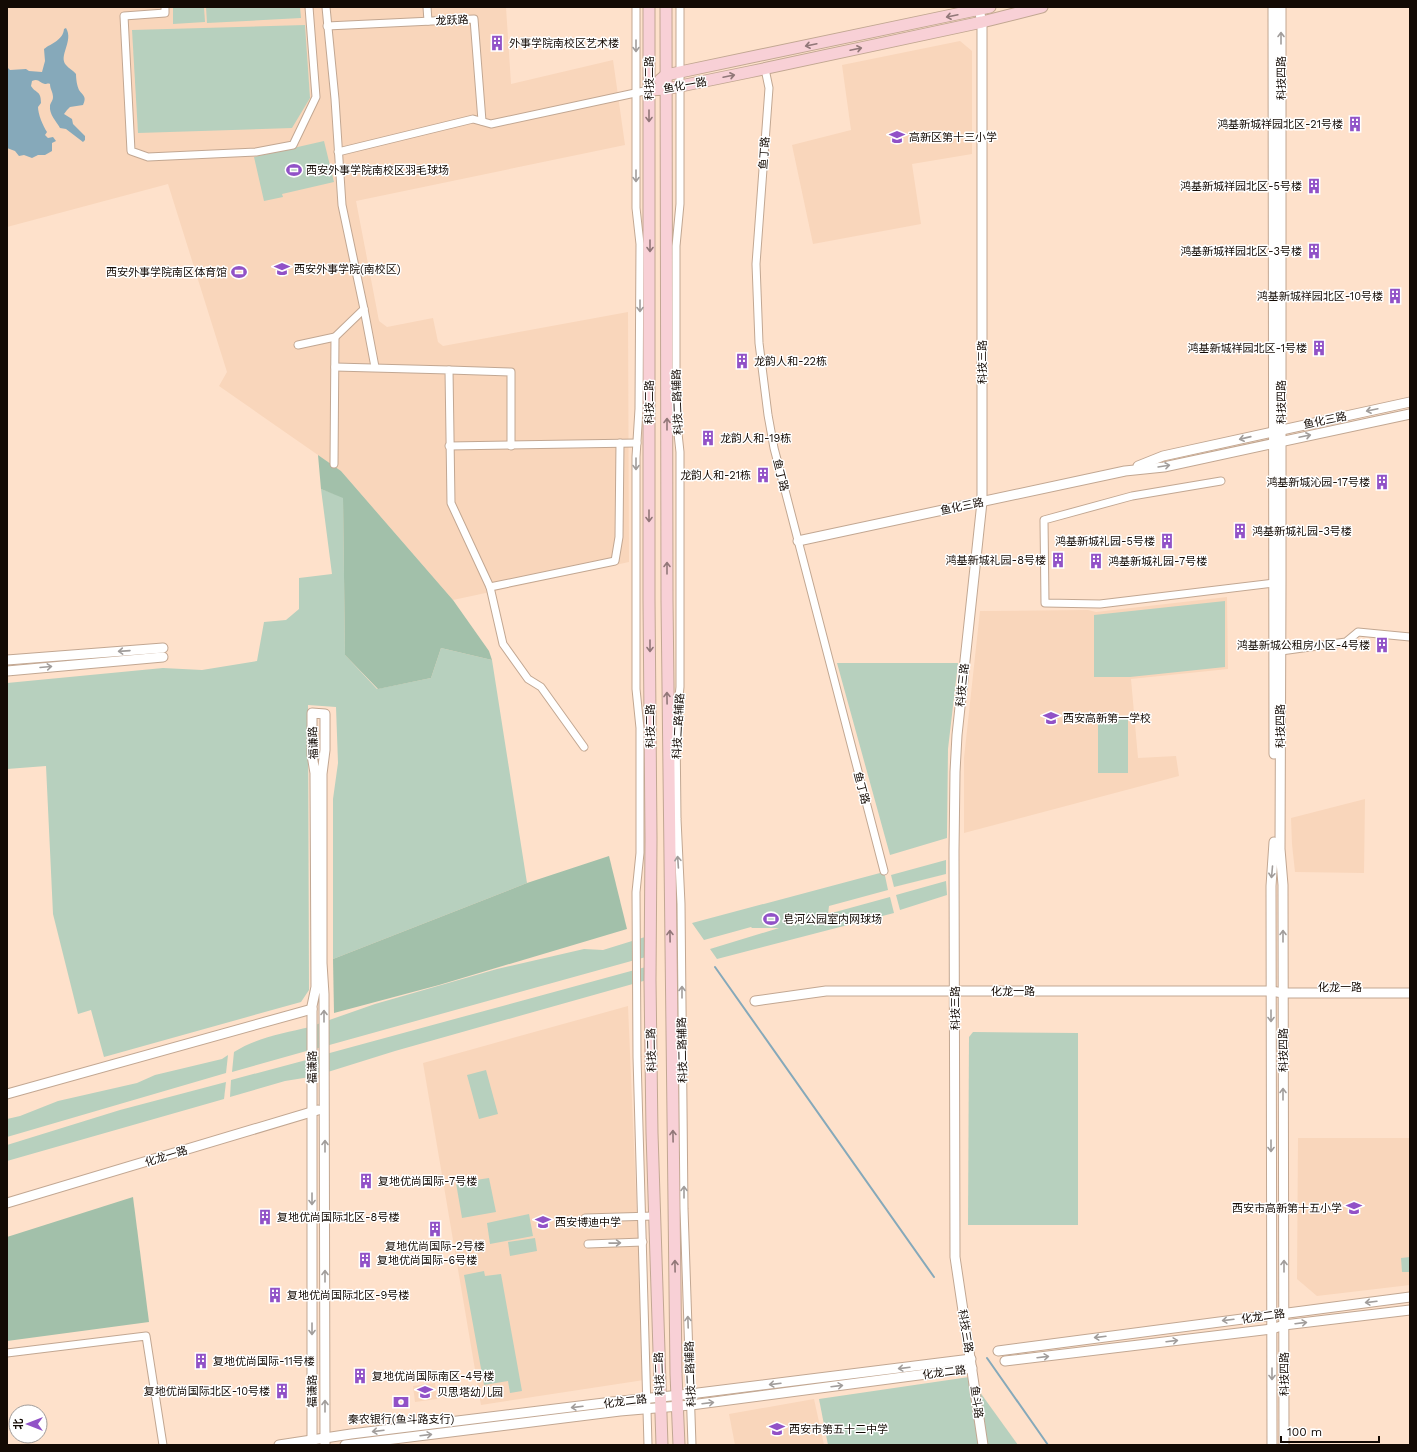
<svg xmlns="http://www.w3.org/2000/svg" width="1417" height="1452" viewBox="0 0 1417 1452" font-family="'Work Sans','Noto Sans SC',sans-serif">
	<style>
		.built { fill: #f9d6bb }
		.green { fill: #b7d0be; fill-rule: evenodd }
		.forest { fill: #a2c0aa }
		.water { fill: #86a9ba }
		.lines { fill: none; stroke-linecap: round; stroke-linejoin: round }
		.stream { stroke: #86a9ba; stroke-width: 2 }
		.minor-casing { stroke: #c2a792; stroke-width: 9 }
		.tertiary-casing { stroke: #c2a792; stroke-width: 11 }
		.secondary-casing { stroke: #c2a792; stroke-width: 13 }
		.minor { stroke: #fff; stroke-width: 7 }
		.tertiary { stroke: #fff; stroke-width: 9 }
		.secondary { stroke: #f8d0d6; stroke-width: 11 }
		.oneway { stroke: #917778 }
		.oneway2 { stroke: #a19d9b }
		.labels { text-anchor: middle; stroke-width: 3; stroke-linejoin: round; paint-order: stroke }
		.street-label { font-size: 11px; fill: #130a04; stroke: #fff }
		.poi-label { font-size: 11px; fill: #130a04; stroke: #fff; text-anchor: start }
	</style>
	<rect width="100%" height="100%" fill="#fee1cb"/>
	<g class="built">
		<path d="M7 7H506L511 84 613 60 625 145 356 201 379 321 387 327 433 318 438 342 443 346 628 312 629 562 453 600 341 471 219 386 227 372 168 184 7 227Z"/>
		<path d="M960 41 972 51V154L912 164 921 224 813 244 792 145 851 130 842 65Z"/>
		<path d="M1227 597 1228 669 1131 679 1138 758 1176 756 1179 776 964 833V758L980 611 1088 610 1096 612Z"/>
		<path d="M1365 799 1364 873 1295 872 1292 844 1291 818Z"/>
		<path d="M628 1006 644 1380 481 1405 423 1063Z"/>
		<path d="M1298 1138H1410V1285L1317 1296 1297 1279Z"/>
		<path d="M435 1383 437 1399 415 1402 413 1386Z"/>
		<path d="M814 1399 824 1445H735L729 1414Z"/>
	</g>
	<g class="green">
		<path d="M173 7H204L205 22 173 24Z"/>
		<path d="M206 7H300L301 18 207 23Z"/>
		<path d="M305 25 310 98 292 128 138 133 132 30Z"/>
		<path d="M324 141 334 182 282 194 283 197 264 201 254 157Z"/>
		<path d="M321 489 343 497 345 655 377 689 431 678 441 648 492 660 527 883 333 959V799L338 763 336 707 308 705 309 990 301 1002 104 1057 91 1010 78 1014 53 914 46 766 7 769V683L163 668 202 670 257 661 264 622 286 620 299 609V578L332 574Z"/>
		<path d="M1225 601V667L1130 677H1094V615Z"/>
		<path d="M837 663H958L948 749 947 838 890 855Z"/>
		<rect x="1098" y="719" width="30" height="54"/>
		<path d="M946 860V874L894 887 891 875Z"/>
		<path d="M884 871 888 890 829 906 828 914 890 897 894 913 717 959 710 949 779 928H752L751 927 704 940 692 923 880 873ZM792 916V920H810L790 926V917Z"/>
		<path d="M946 881 947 895 900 910 896 895Z"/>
		<path d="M645 937 653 955 315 1049V1025L375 1004 497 969 584 949 603 950Z"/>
		<path d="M653 965 654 978 395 1051 315 1076V1057Z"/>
		<path d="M310 1027V1050L232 1072 234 1052C256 1038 284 1033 310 1027Z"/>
		<path d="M973 1032 1078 1033V1225H968L969 1037Z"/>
		<path d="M228 1055 226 1073 7 1137V1119L20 1116 58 1101 137 1083 155 1075 222 1059Z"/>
		<path d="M310 1059V1077L285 1081 230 1097 231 1080Z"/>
		<path d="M486 1070 498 1114 479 1119 467 1075Z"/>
		<path d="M226 1082 224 1099 7 1161V1145L120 1110Z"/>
		<path d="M489 1178 496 1212 462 1218 456 1183Z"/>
		<path d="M529 1214 533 1236 490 1244 487 1223Z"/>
		<path d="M535 1238 537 1251 510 1256 508 1242Z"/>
		<path d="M1410 1257V1272H1402L1401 1258Z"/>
		<path d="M484 1271 485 1276 501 1274 522 1391 510 1393 508 1381 484 1385 464 1275Z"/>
		<path d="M969 1377 1018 1445H828L819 1399Z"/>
	</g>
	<g class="forest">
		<path d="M318 455 341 471 453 600 489 651 492 660 441 648 431 678 378 689 345 655 343 498 321 489Z"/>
		<path d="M609 856 627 929 439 985 334 1013 333 959 527 883Z"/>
		<path d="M133 1197 149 1322 7 1341V1237Z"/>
	</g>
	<path class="water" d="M66 28C74 41 58 56 66 65 69 69 73 70 76 74 76 79 77 86 79 90 83 96 87 96 83 105L70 107 67 110 64 114 72 119 73 124 85 136V140L83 142 66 129 60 128C56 121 49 114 50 106 50 103 53 101 53 97 53 92 50 89 50 84 48 83 47 84 45 84 39 83 39 78 32 81L31 86C36 94 41 90 41 103L38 107C38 114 43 126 47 132L45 135 48 138 53 137 56 141 52 143V151L45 155H38L32 158 24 155 19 156 15 151 7 148V67L10 70 26 69 29 71 42 72 45 61 44 49C52 43 63 40 64 29Z"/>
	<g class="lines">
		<g class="stream">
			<path d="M715 967 934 1277"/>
			<path d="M987 1358 1048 1445"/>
		</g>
		<defs>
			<g id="minor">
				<path d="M165 7V13L124 16 131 151 148 157 256 152 293 145 316 97 309 7"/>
				<path d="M326 7 335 99 342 205 364 309 375 367"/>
				<path d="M427 7 428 21"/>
				<path d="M636 7V208L640 244 639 409 636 457V689L640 728V853L636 892 637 1057 648 1445"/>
				<path d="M680 7V204L676 246V415L680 452V687L676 727 677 819 681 904 684 1209 692 1445"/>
				<path d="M327 26 474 19 482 121"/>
				<path d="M765 69 769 88 756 264 759 343 768 415 774 448 884 871"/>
				<path d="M338 152 473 119 491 124 649 90"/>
				<path d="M298 345 335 337 364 309"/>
				<path d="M335 367 449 370 451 503 490 587 503 644 528 679 541 687 584 747"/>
				<path d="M449 370 511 372V446"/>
				<path d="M449 446 637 443"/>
				<path d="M334 464 335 337"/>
				<path d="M1221 481 1132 496 1044 520 1045 603 1100 604 1274 583"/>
				<path d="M490 587 615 561 619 537 620 443"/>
				<path d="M1281 651 1346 642 1358 632 1410 637"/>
				<path d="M585 1218 654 1216"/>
				<path d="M588 1244 643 1242"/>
				<path d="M7 1353 146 1336 163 1445"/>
			</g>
			<g id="tertiary">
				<path d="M1273 7 1274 754"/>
				<path d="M1281 7V581L1280 849 1283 885 1284 1445"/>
				<path d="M979 10 982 22V502L957 735 955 772 954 851 955 1257 983 1445"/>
				<path d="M1138 466 1163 456 1410 402"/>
				<path d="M798 541 1125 471 1164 467 1410 414"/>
				<path d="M7 660 163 648"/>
				<path d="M7 671 163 657"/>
				<path d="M755 1001 826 991H1271L1283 993H1410"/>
				<path d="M7 1094 312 1009"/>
				<path d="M7 1203 318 1110"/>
				<path d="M998 1351 1410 1297"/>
				<path d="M1005 1361 1272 1329 1284 1325 1410 1310"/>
				<path d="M279 1445 351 1434 612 1402 690 1394 971 1359"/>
				<path d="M312 1445V1006L316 987 315 773 312 755V713L325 714V750L322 774V963L324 994 325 1445"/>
				<path d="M345 1445 620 1411 691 1405 972 1368"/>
				<path d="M1272 1445 1271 886 1274 842"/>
			</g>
			<g id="secondary">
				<path d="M649 7V599L651 839 650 980 652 1133 662 1445"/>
				<path d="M666 7 667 600 676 1374 679 1445"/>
				<path d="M660 80 666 75 990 7"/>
				<path d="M649 90 666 89 749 72 982 22 1042 7"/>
			</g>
		</defs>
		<use href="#minor" class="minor-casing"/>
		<use href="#tertiary" class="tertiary-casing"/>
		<use href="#secondary" class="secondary-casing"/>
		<use href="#minor" class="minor"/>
		<use href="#tertiary" class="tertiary"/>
		<use href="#secondary" class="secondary"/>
	</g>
	<defs><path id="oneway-shaft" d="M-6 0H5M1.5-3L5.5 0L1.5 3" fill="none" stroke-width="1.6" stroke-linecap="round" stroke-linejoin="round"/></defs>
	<g class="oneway">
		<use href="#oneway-shaft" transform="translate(952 16) rotate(168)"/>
		<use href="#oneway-shaft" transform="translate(811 45) rotate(168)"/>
		<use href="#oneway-shaft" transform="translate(856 49) rotate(-12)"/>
		<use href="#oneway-shaft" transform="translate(729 76) rotate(-12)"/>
		<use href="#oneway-shaft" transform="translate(649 116) rotate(90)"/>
		<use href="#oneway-shaft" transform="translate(650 246) rotate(90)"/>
		<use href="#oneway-shaft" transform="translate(667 424) rotate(-90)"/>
		<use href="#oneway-shaft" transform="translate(649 516) rotate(90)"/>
		<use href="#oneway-shaft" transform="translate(667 568) rotate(-90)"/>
		<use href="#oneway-shaft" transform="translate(650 646) rotate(90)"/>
		<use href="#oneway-shaft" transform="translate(667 698) rotate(-91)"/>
		<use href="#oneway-shaft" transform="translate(670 936) rotate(-91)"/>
		<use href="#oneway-shaft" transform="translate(673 1136) rotate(-91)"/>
		<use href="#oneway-shaft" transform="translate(675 1266) rotate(-91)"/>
	</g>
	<g class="oneway2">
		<use href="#oneway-shaft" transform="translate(1281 38) rotate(-90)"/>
		<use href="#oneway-shaft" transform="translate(636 46) rotate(90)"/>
		<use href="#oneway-shaft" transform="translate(636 176) rotate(90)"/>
		<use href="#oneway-shaft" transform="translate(640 306) rotate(90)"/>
		<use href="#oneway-shaft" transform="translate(1372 410) rotate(168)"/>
		<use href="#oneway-shaft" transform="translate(1305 436) rotate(-12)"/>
		<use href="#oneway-shaft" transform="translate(1245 438) rotate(167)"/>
		<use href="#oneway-shaft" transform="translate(636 464) rotate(90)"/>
		<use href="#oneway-shaft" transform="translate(1164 466) rotate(-9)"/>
		<use href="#oneway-shaft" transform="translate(124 651) rotate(176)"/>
		<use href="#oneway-shaft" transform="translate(46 667) rotate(-5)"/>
		<use href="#oneway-shaft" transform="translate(678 862) rotate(-94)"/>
		<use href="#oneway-shaft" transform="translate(1272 872) rotate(95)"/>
		<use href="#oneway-shaft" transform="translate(1283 936) rotate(-90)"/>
		<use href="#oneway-shaft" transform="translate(682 992) rotate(-90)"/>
		<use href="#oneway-shaft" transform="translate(324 1016) rotate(-90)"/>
		<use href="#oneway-shaft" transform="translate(1271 1016) rotate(90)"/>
		<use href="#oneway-shaft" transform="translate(1283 1094) rotate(-90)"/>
		<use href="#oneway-shaft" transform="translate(325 1146) rotate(-90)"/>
		<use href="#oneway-shaft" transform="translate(1271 1146) rotate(90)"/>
		<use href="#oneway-shaft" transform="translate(684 1192) rotate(-90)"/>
		<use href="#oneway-shaft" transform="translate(312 1199) rotate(90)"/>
		<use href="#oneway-shaft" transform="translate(615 1243) rotate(-1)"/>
		<use href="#oneway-shaft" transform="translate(1284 1266) rotate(-90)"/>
		<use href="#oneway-shaft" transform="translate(325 1276) rotate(-90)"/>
		<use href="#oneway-shaft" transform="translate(1371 1302) rotate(173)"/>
		<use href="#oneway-shaft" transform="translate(1228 1320) rotate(173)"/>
		<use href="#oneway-shaft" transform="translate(688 1322) rotate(-92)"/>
		<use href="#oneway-shaft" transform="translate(1301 1323) rotate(-7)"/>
		<use href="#oneway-shaft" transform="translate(312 1329) rotate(90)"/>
		<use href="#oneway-shaft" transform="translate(1100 1337) rotate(173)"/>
		<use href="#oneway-shaft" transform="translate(1172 1341) rotate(-7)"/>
		<use href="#oneway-shaft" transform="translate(1043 1357) rotate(-7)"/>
		<use href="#oneway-shaft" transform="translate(904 1368) rotate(173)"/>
		<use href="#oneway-shaft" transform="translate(1272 1374) rotate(90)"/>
		<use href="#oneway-shaft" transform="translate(775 1384) rotate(173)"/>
		<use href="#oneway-shaft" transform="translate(837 1386) rotate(-7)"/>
		<use href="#oneway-shaft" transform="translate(708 1403) rotate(-7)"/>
		<use href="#oneway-shaft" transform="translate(325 1406) rotate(-90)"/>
		<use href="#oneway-shaft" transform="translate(577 1407) rotate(173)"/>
		<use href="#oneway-shaft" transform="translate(378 1431) rotate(173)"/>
		<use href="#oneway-shaft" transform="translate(426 1435) rotate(-7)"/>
	</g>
	<defs>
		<symbol id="building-bare" viewBox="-9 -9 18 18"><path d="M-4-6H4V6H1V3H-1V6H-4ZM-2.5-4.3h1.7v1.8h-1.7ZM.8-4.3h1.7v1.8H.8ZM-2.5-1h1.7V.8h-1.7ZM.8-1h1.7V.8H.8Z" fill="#9152c7" stroke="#fff" stroke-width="2.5" paint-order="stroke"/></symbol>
		<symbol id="school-bare" viewBox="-9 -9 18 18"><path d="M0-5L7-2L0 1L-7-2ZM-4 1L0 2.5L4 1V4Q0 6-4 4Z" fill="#9152c7" stroke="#fff" stroke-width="2.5" paint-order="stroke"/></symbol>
		<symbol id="stadium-bare" viewBox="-9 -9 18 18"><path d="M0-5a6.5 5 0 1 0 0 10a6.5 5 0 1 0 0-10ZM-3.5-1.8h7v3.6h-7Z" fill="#9152c7" stroke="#fff" stroke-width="2.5" paint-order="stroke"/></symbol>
		<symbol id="university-bare" viewBox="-9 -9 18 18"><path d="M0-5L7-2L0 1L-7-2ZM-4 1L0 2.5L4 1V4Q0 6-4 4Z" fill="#9152c7" stroke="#fff" stroke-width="2.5" paint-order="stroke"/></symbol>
		<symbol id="bank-bare" viewBox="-9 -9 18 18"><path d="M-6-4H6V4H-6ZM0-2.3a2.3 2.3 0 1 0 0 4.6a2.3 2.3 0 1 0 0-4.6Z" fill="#9152c7" stroke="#fff" stroke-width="2.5" paint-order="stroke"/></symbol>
	</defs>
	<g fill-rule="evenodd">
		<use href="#building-bare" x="486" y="32" width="22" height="22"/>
		<use href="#building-bare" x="1344" y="113" width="22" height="22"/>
		<use href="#school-bare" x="886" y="126" width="22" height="22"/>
		<use href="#stadium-bare" x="283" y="159" width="22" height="22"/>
		<use href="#building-bare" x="1303" y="175" width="22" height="22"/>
		<use href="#building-bare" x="1303" y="240" width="22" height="22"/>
		<use href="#university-bare" x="271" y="258" width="22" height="22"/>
		<use href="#stadium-bare" x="228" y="261" width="22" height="22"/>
		<use href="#building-bare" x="1384" y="285" width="22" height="22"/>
		<use href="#building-bare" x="1308" y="337" width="22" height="22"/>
		<use href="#building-bare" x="731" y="350" width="22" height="22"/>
		<use href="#building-bare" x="697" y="427" width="22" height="22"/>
		<use href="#building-bare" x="752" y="464" width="22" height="22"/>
		<use href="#building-bare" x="1371" y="471" width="22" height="22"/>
		<use href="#building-bare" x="1229" y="520" width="22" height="22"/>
		<use href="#building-bare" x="1156" y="530" width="22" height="22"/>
		<use href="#building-bare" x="1047" y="549" width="22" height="22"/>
		<use href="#building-bare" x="1085" y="550" width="22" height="22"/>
		<use href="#building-bare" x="1371" y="634" width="22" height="22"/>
		<use href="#school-bare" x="1040" y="707" width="22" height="22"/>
		<use href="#stadium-bare" x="760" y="908" width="22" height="22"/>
		<use href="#building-bare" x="355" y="1170" width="22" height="22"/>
		<use href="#school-bare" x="1343" y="1197" width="22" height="22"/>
		<use href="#building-bare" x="254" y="1206" width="22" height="22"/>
		<use href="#school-bare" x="532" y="1211" width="22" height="22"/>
		<use href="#building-bare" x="424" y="1218" width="22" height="22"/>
		<use href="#building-bare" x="354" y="1249" width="22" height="22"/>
		<use href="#building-bare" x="264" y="1284" width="22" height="22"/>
		<use href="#building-bare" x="190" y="1350" width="22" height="22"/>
		<use href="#building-bare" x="349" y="1365" width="22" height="22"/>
		<use href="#building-bare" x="271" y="1380" width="22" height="22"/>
		<use href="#school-bare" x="414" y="1381" width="22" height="22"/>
		<use href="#bank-bare" x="390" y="1391" width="22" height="22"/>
		<use href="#school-bare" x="766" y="1418" width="22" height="22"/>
	</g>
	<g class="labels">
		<g class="street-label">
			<text transform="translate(452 20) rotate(-3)" y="4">龙跃路</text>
			<text transform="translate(649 78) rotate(-90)" y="4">科技二路</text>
			<text transform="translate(1281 78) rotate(-90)" y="4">科技四路</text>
			<text transform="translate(685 85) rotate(-10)" y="4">鱼化一路</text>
			<text transform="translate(764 153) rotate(-86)" y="4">鱼丁路</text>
			<text transform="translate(982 362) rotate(-90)" y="4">科技三路</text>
			<text transform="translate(649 402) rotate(-90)" y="4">科技二路</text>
			<text transform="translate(677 402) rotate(-92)" y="4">科技二路辅路</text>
			<text transform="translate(1281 402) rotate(-90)" y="4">科技四路</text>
			<text transform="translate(1325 420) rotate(-12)" y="4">鱼化三路</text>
			<text transform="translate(781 475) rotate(76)" y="4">鱼丁路</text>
			<text transform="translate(962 506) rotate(-12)" y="4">鱼化三路</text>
			<text transform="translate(962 685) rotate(-84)" y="4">科技三路</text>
			<text transform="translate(650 726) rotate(-90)" y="4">科技二路</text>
			<text transform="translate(678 726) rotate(-87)" y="4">科技二路辅路</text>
			<text transform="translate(1280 726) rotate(-90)" y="4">科技四路</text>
			<text transform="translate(313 743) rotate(-92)" y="4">福谦路</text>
			<text transform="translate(862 788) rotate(75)" y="4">鱼丁路</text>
			<text x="1340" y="991">化龙一路</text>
			<text x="1013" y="995">化龙一路</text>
			<text transform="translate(955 1008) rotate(-90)" y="4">科技三路</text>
			<text transform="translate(651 1050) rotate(-91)" y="4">科技二路</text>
			<text transform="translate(682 1050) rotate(-91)" y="4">科技二路辅路</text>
			<text transform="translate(1283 1050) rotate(-90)" y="4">科技四路</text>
			<text transform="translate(312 1067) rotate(-90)" y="4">福谦路</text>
			<text transform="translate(166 1156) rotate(-17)" y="4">化龙一路</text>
			<text transform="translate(1263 1316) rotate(-8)" y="4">化龙二路</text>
			<text transform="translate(966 1331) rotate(81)" y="4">科技三路</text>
			<text transform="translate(944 1372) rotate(-7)" y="4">化龙二路</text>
			<text transform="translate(659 1374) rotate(-92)" y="4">科技二路</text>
			<text transform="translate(690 1374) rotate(-92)" y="4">科技二路辅路</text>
			<text transform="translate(1284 1374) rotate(-90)" y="4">科技四路</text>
			<text transform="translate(312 1391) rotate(-90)" y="4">福谦路</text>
			<text transform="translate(625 1401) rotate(-7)" y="4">化龙二路</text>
			<text transform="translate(977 1402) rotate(82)" y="4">鱼斗路</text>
		</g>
		<g class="poi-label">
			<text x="509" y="47">外事学院南校区艺术楼</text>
			<text x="1343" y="128" text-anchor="end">鸿基新城祥园北区-21号楼</text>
			<text x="909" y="141">高新区第十三小学</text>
			<text x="306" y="174">西安外事学院南校区羽毛球场</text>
			<text x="1302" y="190" text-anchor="end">鸿基新城祥园北区-5号楼</text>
			<text x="1302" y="255" text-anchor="end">鸿基新城祥园北区-3号楼</text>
			<text x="294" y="273">西安外事学院(南校区)</text>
			<text x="227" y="276" text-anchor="end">西安外事学院南区体育馆</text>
			<text x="1383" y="300" text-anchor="end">鸿基新城祥园北区-10号楼</text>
			<text x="1307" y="352" text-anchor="end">鸿基新城祥园北区-1号楼</text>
			<text x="754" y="365">龙韵人和-22栋</text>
			<text x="720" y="442">龙韵人和-19栋</text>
			<text x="751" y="479" text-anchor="end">龙韵人和-21栋</text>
			<text x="1370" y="486" text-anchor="end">鸿基新城沁园-17号楼</text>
			<text x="1252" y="535">鸿基新城礼园-3号楼</text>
			<text x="1155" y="545" text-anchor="end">鸿基新城礼园-5号楼</text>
			<text x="1046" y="564" text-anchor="end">鸿基新城礼园-8号楼</text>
			<text x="1108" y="565">鸿基新城礼园-7号楼</text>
			<text x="1370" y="649" text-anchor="end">鸿基新城公租房小区-4号楼</text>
			<text x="1063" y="722">西安高新第一学校</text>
			<text x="783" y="923">皂河公园室内网球场</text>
			<text x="378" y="1185">复地优尚国际-7号楼</text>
			<text x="1342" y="1212" text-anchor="end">西安市高新第十五小学</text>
			<text x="277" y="1221">复地优尚国际北区-8号楼</text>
			<text x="555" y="1226">西安博迪中学</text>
			<text x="435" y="1250" text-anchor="middle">复地优尚国际-2号楼</text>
			<text x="377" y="1264">复地优尚国际-6号楼</text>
			<text x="287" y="1299">复地优尚国际北区-9号楼</text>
			<text x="213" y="1365">复地优尚国际-11号楼</text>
			<text x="372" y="1380">复地优尚国际南区-4号楼</text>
			<text x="270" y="1395" text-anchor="end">复地优尚国际北区-10号楼</text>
			<text x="437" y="1396">贝思塔幼儿园</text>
			<text x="401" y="1423" text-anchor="middle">秦农银行(鱼斗路支行)</text>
			<text x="789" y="1433">西安市第五十二中学</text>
		</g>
	</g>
	<rect width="1417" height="1452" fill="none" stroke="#130a04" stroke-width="16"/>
	<g transform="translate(28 1424) rotate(270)"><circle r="19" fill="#ffffff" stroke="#a19d9b"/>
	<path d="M0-3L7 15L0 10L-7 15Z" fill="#9152c7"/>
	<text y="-6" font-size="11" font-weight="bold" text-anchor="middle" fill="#130a04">北</text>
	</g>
	<path d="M1281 1436v6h98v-6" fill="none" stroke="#130a04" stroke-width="2"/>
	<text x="1287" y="1436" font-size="12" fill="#130a04" stroke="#ffffff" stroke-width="3" paint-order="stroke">100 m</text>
</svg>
